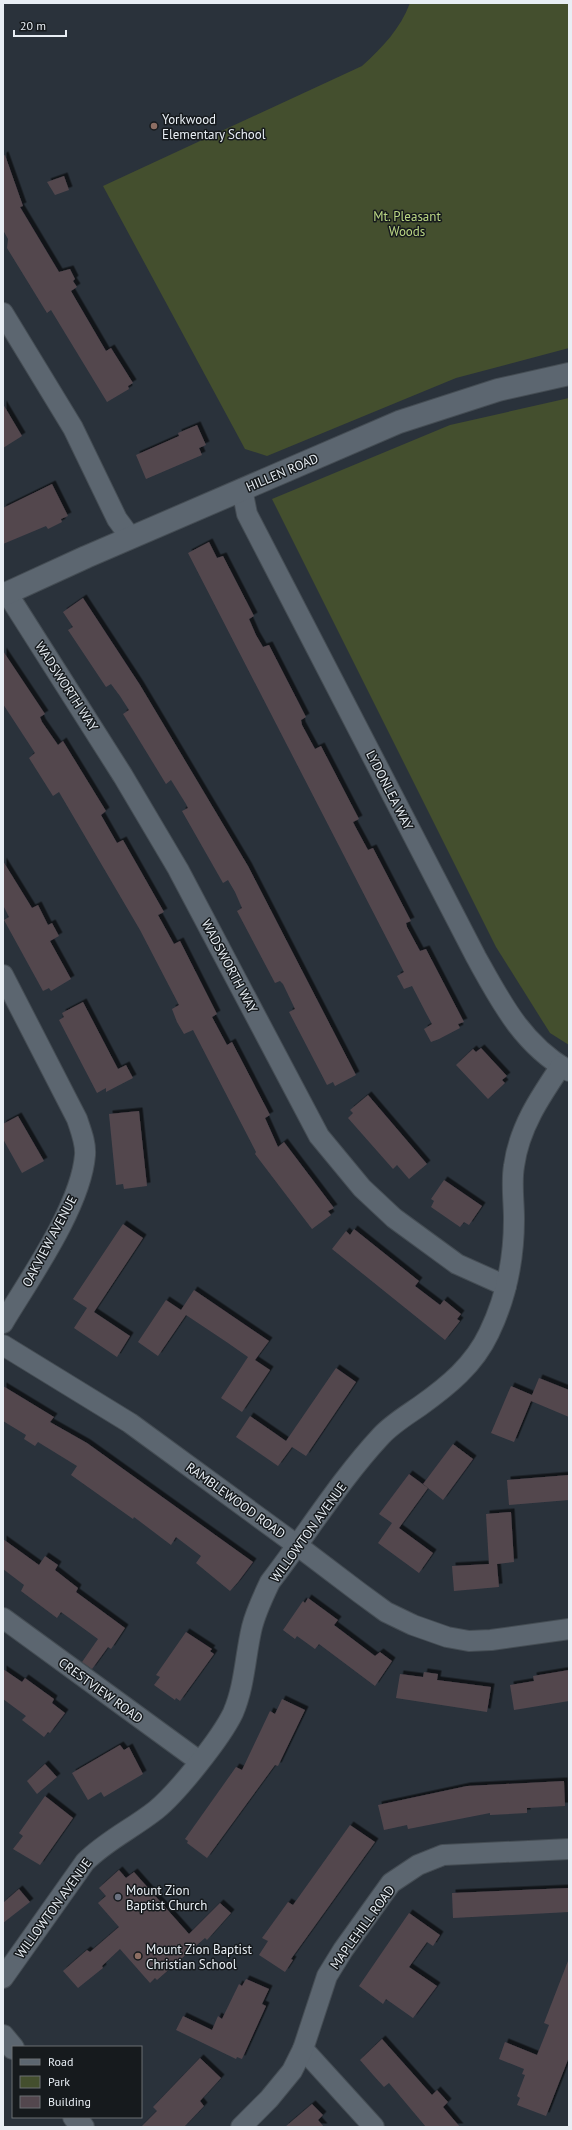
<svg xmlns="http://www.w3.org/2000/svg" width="572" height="2130" viewBox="0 0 572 2130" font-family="'PT Sans',sans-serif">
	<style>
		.green { fill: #444f2e }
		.building { fill: #53474e; filter: url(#shadow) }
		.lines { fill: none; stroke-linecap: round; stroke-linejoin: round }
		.minor-casing { stroke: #454d54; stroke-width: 22 }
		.tertiary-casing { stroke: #454d54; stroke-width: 24 }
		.secondary-casing { stroke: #454d54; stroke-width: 24 }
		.minor { stroke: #5c6670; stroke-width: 20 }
		.tertiary { stroke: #5c6670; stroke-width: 22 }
		.secondary { stroke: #5c6670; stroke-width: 22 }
		.education-dot { fill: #8d6e63; stroke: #161a1d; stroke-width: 1.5 }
		.worship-dot { fill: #6b7280; stroke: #161a1d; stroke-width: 1.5 }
		.labels { text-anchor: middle; stroke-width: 3; stroke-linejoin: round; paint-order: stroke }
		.poi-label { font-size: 13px; fill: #e8eef4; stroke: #161a1d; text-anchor: start }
		.park-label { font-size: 13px; fill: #bbd784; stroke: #161a1d }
		.street-label { font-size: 13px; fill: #e8eef4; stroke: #161a1d }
	</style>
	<defs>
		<filter id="shadow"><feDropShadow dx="3.5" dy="-3.5" stdDeviation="0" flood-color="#0009"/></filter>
	</defs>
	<rect width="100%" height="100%" fill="#2a323b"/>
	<g class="green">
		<path d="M410 3H569V348L456 378 267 456 245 449 103 186 362 66C383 47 400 29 410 3Z"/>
		<path d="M569 398V1045L550 1033 496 947 272 499 450 425Z"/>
	</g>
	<g class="building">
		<path d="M5 155 23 206 20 207 59 272 70 269 75 279 73 281 77 287 71 291 75 298 106 351 111 348 133 383 128 386 129 389 107 402 51 310 47 313 7 248 8 239 3 230V156Z"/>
		<path d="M64 176 69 190 55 195 47 182Z"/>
		<path d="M3 404 22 436 3 448Z"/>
		<path d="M197 425 206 445 199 448 202 455 146 479 136 455 179 436 178 433Z"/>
		<path d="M52 484 68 516 61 519 62 522 48 529 46 526 3 544V508Z"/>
		<path d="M209 542 217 558 223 556 254 616 249 619 256 635 263 647 269 645 306 717 301 720 302 725 315 749 321 746 359 819 353 822 355 826 368 850 373 848 411 921 406 923 407 927 420 951 426 949 464 1022 458 1024 460 1028 439 1039 431 1042 424 1029 432 1024 426 1013 412 986 404 989 397 976 404 972 188 553Z"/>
		<path d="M83 598 140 685 248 866 356 1075 335 1086 333 1082 327 1085 289 1012 295 1009 283 984 280 981 275 983 237 911 242 908 235 892 228 880 223 883 182 811 188 808 186 804 171 780 166 784 133 730 123 714 129 710 120 696 111 684 106 687 68 630 73 627 63 612Z"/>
		<path d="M3 651 45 714 40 717 42 722 58 745 63 741 106 811 101 815 117 843 123 840 164 912 158 915 174 944 180 941 217 1014 212 1017 227 1045 232 1042 270 1115 265 1118 278 1147 284 1142 334 1208 328 1211 331 1215 312 1229 255 1154 256 1152 193 1030 184 1034 177 1022 172 1009 179 1005 140 930 59 792 53 796 29 758 35 753 3 704Z"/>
		<path d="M3 861 32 908 38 905 48 925 52 923 59 936 50 941 71 979 51 991 49 988 43 991 4 920 9 917 3 905Z"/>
		<path d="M83 1002 118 1069 126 1065 133 1078 106 1092V1088L97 1093 59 1020 64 1017 62 1013Z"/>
		<path d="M481 1048 507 1076 502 1080 505 1083 488 1099 456 1065 473 1049 476 1052Z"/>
		<path d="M368 1095 427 1164 409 1179 397 1165 393 1169 348 1118 353 1113 350 1110Z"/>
		<path d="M139 1111 147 1186 124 1189 123 1184 116 1185 109 1114Z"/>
		<path d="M18 1116 44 1161 22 1173 3 1139V1124Z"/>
		<path d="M444 1180 482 1206 469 1225 464 1222 460 1227 431 1207 434 1201 431 1199Z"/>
		<path d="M123 1224 143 1238 94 1312 130 1336 117 1357 74 1328 87 1308 73 1299Z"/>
		<path d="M354 1229 419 1281 415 1286 440 1305 444 1300 461 1314 457 1319 460 1321 445 1340 332 1249 346 1231 350 1235Z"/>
		<path d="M194 1290 269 1341 255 1360 270 1370 242 1412 221 1398 248 1357 228 1343 186 1315 158 1356 138 1342 166 1300 181 1310Z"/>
		<path d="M336 1368 356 1382 306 1456 292 1447 278 1466 236 1437 250 1416 286 1441Z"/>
		<path d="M539 1378 569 1390V1417L531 1401 514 1442 491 1433 511 1386 532 1395Z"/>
		<path d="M3 1386 54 1417 50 1422 87 1443 253 1562 238 1582 230 1591 196 1563 201 1556 176 1537 171 1545 134 1517 133 1519 71 1475 77 1466 38 1442 35 1446 24 1439 26 1435 3 1421Z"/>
		<path d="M453 1444 473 1459 443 1500 423 1484Z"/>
		<path d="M409 1474 428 1488 399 1528 433 1553 419 1573 378 1543 392 1523 379 1514Z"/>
		<path d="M569 1475V1500L509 1505 507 1480Z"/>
		<path d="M511 1512 514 1562 497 1564 499 1587 454 1591 452 1566 489 1564 486 1514Z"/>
		<path d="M3 1539 39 1565 45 1556 58 1565 55 1570 78 1588 76 1592 125 1628 111 1649 108 1647 92 1669 82 1662 98 1639 61 1612 57 1618 21 1591 24 1585 3 1569Z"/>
		<path d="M308 1598 338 1620 334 1625 375 1656 380 1652 392 1661 375 1686 319 1644 315 1649 297 1636 295 1639 283 1630 303 1601 305 1603Z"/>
		<path d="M186 1632 212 1649 210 1651 214 1654 180 1701 176 1698 175 1700 154 1685 160 1677 156 1675Z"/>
		<path d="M3 1669 22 1682 25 1678 54 1699 52 1703 65 1713 50 1733 48 1732 44 1737 22 1720 26 1716 3 1699Z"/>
		<path d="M569 1670V1701L514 1710 510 1685 534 1681 533 1676Z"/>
		<path d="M424 1672 438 1674 437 1680 491 1687 487 1712 396 1698 400 1674 423 1677Z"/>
		<path d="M282 1699 305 1710 278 1766 275 1765 207 1858 187 1843 188 1841 185 1839 236 1767 242 1770 270 1711 275 1714Z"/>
		<path d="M120 1745 124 1750 129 1747 143 1774 104 1797 101 1792 88 1800 72 1773Z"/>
		<path d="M45 1764 57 1777 37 1794 27 1781Z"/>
		<path d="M564 1781 565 1806 527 1808V1813L490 1815V1813L408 1829 407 1825 384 1830 378 1805 467 1786Z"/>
		<path d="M45 1796 73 1818 40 1865 13 1849 23 1836 19 1833Z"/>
		<path d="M350 1825 375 1842 291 1959 293 1960 285 1972 259 1955 268 1941 262 1938 288 1902 293 1905Z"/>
		<path d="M119 1870 126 1878 134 1872 189 1934 220 1903 231 1913 207 1940 205 1938 157 1980 155 1978 150 1983 120 1949 102 1966 103 1968 78 1988 63 1971 87 1950 90 1952 119 1927 98 1903 106 1896 99 1888Z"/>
		<path d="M569 1888V1912L453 1918 452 1893Z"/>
		<path d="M19 1889 30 1902 3 1923V1903Z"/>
		<path d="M409 1913 440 1935 433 1946 427 1942 409 1967 437 1986 413 2018 386 1999 383 2004 359 1986Z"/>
		<path d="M568 1961 569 2057 546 2116 517 2105 520 2098 517 2096 525 2075 522 2074 524 2069 499 2059 505 2042 537 2055 549 2025 544 2023Z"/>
		<path d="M246 1979 269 1989 262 2004 266 2006 242 2059 237 2057 236 2059 176 2030 183 2016 212 2030 218 2016 222 2019 239 1984 242 1986Z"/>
		<path d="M382 2039 432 2095 437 2090 448 2102 443 2107 460 2127H426L389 2083 384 2087 374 2076 360 2060Z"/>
		<path d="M200 2058 221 2078 200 2101 204 2106 184 2127H141L157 2111 153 2107Z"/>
		<path d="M312 2104 323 2115 318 2120 324 2127H285Z"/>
	</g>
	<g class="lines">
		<defs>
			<g id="minor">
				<path d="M3 313 73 428 117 519 131 538"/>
				<path d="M242 489 247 514 476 957C501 1002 522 1044 569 1071"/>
				<path d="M7 593 123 776 178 869 319 1136 362 1188 394 1218 457 1264 506 1286"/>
				<path d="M3 975 77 1119C81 1131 86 1143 85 1155 81 1206 30 1278 3 1323"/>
				<path d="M3 1345 130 1423 298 1546 360 1593 386 1612 413 1625 447 1637 469 1641 491 1640 569 1629"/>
				<path d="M3 1618 199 1761"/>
				<path d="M3 1978 85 1862C107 1840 132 1829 156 1810 178 1792 221 1738 233 1713 245 1685 245 1656 252 1627 256 1611 263 1597 270 1582 307 1534 340 1480 381 1436 392 1424 407 1415 420 1406 448 1386 474 1365 489 1333 506 1298 514 1258 514 1219 514 1201 511 1183 514 1166 519 1128 540 1097 561 1066"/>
				<path d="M303 2049 374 2127"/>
				<path d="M241 2127 269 2099 292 2071 303 2049 327 1976 343 1950 391 1883 418 1865 443 1855 569 1849"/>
			</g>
			<path id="tertiary" d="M3 595 86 557 399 422 498 390 569 374"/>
			<g id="secondary">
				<path d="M3 2036 13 2048"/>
				<path d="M74 2117 83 2127"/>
			</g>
		</defs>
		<use href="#minor" class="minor-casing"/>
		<use href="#tertiary" class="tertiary-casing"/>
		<use href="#secondary" class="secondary-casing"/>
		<use href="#minor" class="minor"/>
		<use href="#tertiary" class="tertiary"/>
		<use href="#secondary" class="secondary"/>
	</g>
	<g class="education-dot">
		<circle cx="154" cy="126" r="4"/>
		<circle cx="138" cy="1956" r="4"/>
	</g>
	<circle class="worship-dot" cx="118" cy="1897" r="4"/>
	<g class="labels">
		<g class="poi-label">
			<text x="162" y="124">Yorkwood<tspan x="162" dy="15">Elementary School</tspan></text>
			<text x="126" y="1895">Mount Zion<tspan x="126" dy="15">Baptist Church</tspan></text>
			<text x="146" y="1954">Mount Zion Baptist<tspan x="146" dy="15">Christian School</tspan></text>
		</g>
		<g class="park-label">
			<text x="407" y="221">Mt. Pleasant<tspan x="407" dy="15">Woods</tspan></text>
		</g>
		<g class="street-label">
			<text transform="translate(282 472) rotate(-23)" y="5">HILLEN ROAD</text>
			<text transform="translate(67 686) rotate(57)" y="5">WADSWORTH WAY</text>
			<text transform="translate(390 790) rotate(63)" y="5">LYDONLEA WAY</text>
			<text transform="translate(230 966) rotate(62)" y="5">WADSWORTH WAY</text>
			<text transform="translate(49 1241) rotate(-62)" y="5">OAKVIEW AVENUE</text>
			<text transform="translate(236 1500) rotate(36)" y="5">RAMBLEWOOD ROAD</text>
			<text transform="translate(308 1532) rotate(-54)" y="5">WILLOWTON AVENUE</text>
			<text transform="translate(101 1690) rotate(36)" y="5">CRESTVIEW ROAD</text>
			<text transform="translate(53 1908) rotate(-54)" y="5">WILLOWTON AVENUE</text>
			<text transform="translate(362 1927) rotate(-54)" y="5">MAPLEHILL ROAD</text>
		</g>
	</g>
	<rect width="572" height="2130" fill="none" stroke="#e8eef4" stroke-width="8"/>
	<rect x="12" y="2046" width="130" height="72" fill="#161a1d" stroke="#6a6f73"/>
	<rect x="20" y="2059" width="20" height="6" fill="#5c6670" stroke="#6a6f73"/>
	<text x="48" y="2066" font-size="12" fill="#e8eef4">Road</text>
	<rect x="20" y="2076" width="20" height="12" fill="#444f2e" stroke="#6a6f73"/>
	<text x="48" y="2086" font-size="12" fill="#e8eef4">Park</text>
	<rect x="20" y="2096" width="20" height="12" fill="#53474e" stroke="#6a6f73"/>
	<text x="48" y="2106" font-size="12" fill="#e8eef4">Building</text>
	<path d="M14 30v6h52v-6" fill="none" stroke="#e8eef4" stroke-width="2"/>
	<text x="20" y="30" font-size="12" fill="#e8eef4" stroke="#161a1d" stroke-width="3" paint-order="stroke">20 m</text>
</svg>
